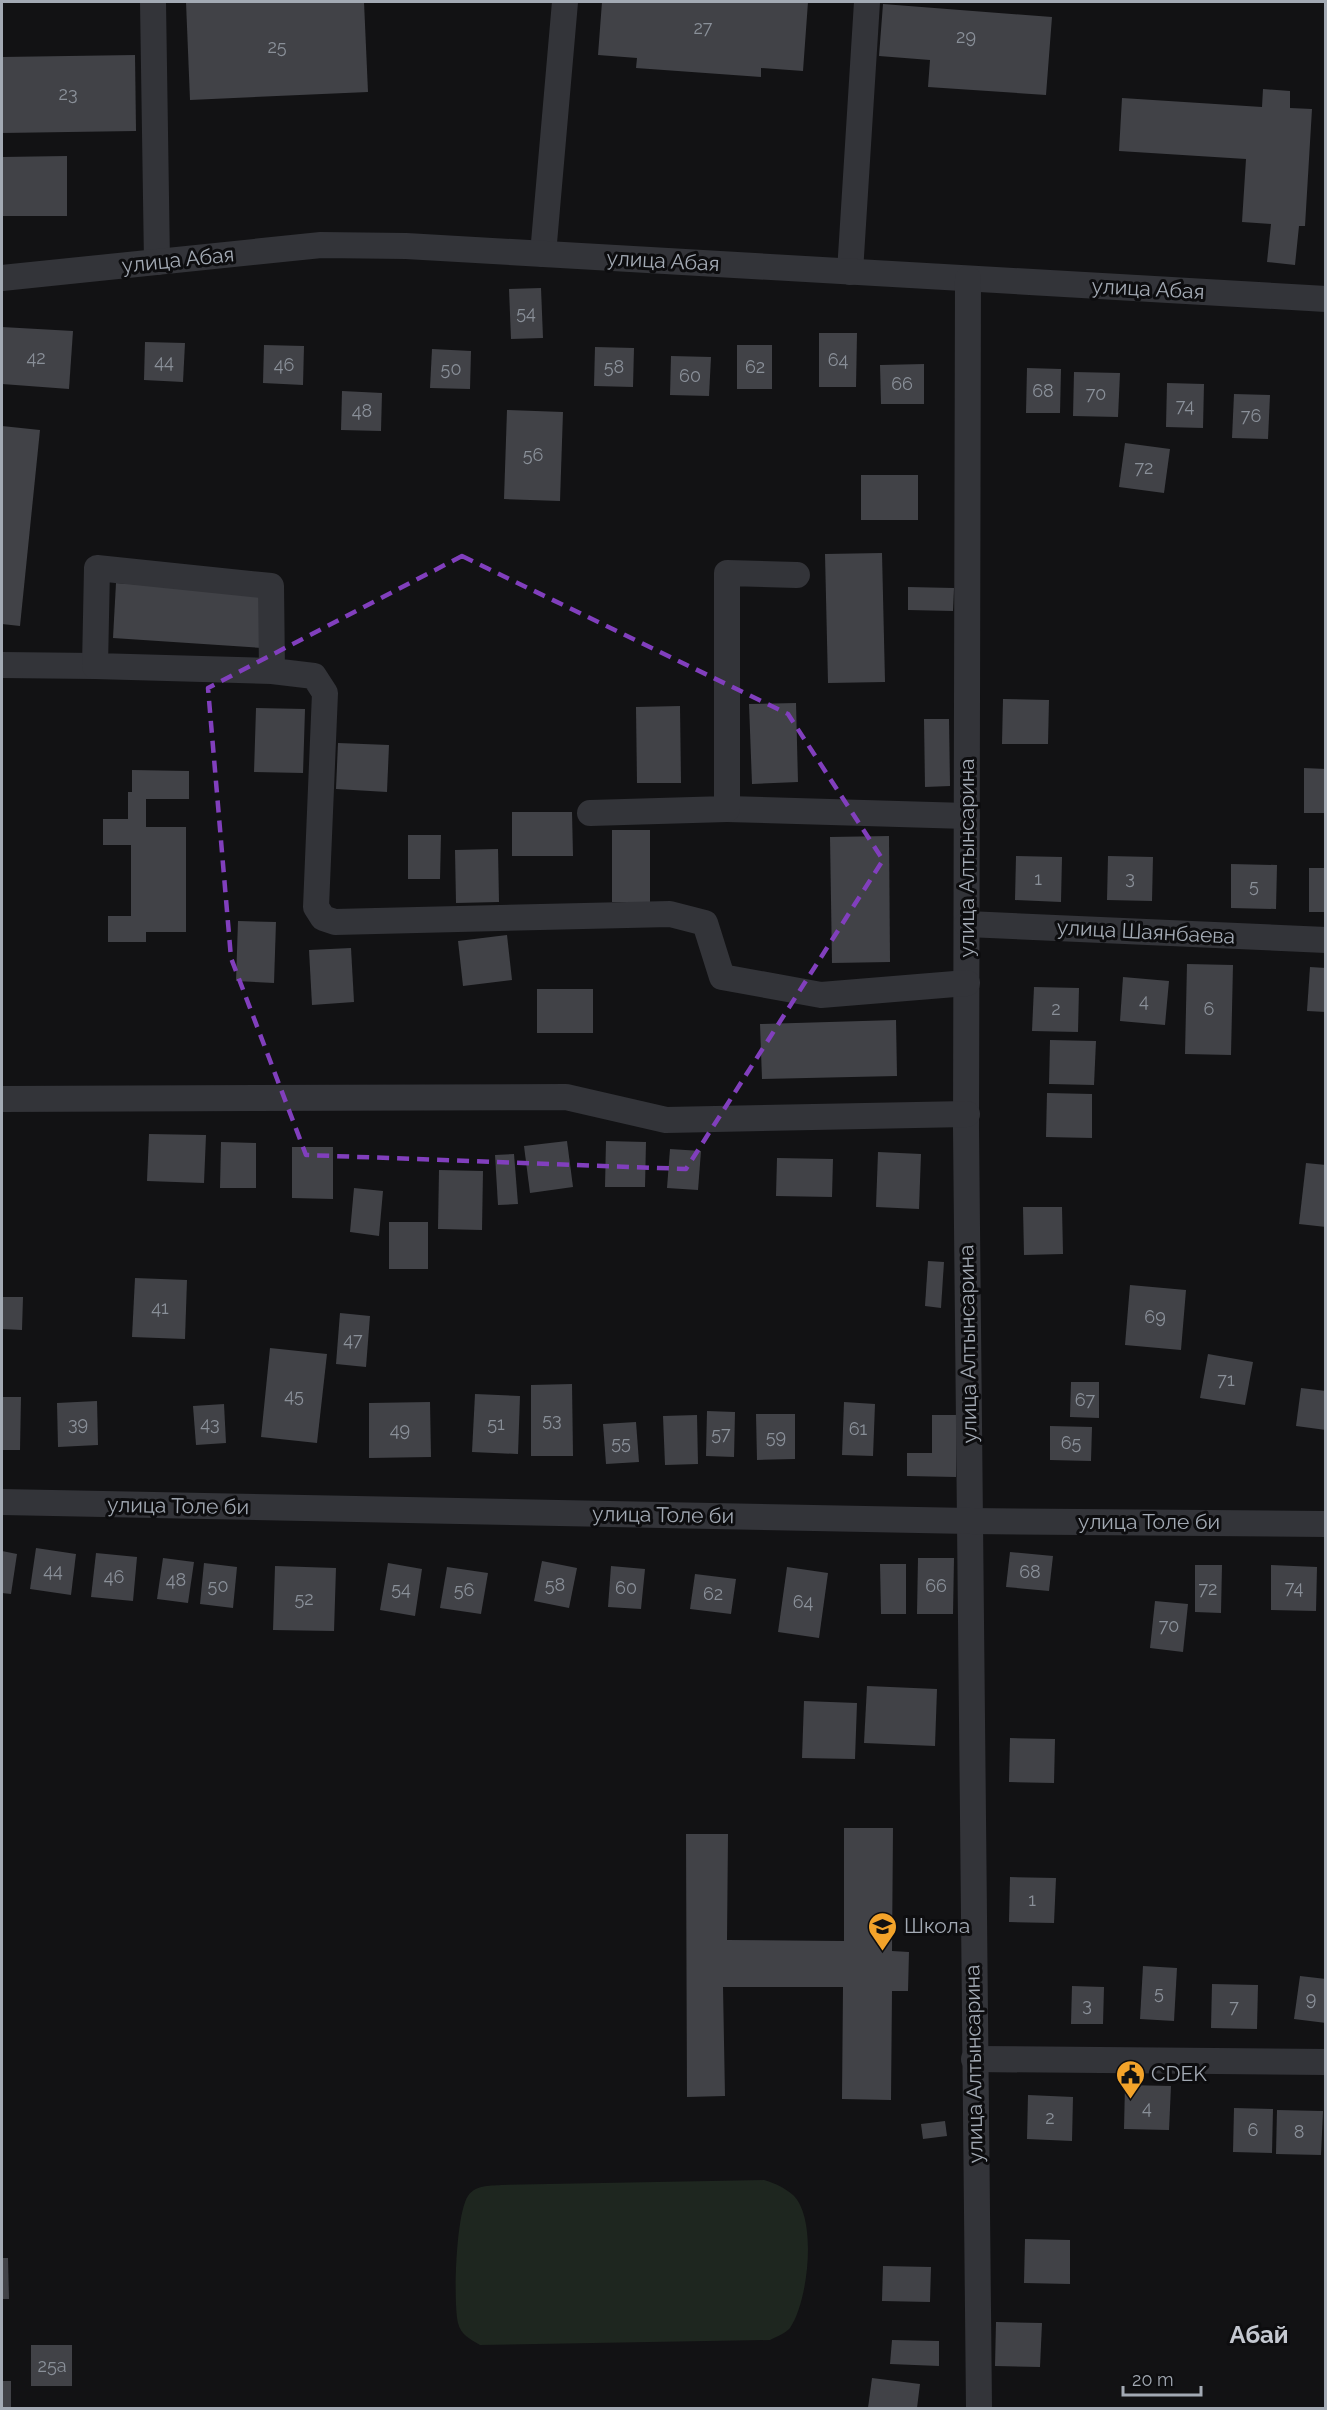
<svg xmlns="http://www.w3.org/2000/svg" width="1327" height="2410" viewBox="0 0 1327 2410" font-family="Raleway,sans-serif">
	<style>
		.green { fill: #1e261f }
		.building { fill: #414247 }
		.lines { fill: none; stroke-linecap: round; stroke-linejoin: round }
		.minor { stroke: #333439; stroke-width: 26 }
		.marked { fill: none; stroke: #813fbd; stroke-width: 4.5; stroke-dasharray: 12 8; stroke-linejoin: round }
		.labels { text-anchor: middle; stroke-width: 6; stroke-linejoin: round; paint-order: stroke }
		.number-label { font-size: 18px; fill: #8a9099 }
		.street-label { font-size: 21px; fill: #a3aab4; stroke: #0d0d0f }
		.poi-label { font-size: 21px; fill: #a3aab4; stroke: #0d0d0f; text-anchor: start }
		.quarter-label { font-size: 24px; font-weight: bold; fill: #c4c8d0; stroke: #0d0d0f }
	</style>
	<rect width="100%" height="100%" fill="#121214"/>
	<path class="green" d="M764 2180C775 2183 785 2188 793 2195 818 2219 808 2302 790 2328 786 2333 776 2337 770 2340L480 2345C470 2339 461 2335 458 2323 453 2302 456 2213 468 2196 475 2185 489 2186 501 2185Z"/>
	<g class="building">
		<path d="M186 2H364L368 92 190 100Z"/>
		<path d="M602 2H808L803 71 761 68V77L636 68 637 58 598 55Z"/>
		<path d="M883 4 1052 17 1046 95 928 87 930 60 879 56Z"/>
		<path d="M135 55 136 131 2 133V57Z"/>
		<path d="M1263 89 1290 91V108L1312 109 1305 226H1299L1295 265 1267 262 1271 224 1242 222 1246 159 1119 151 1122 98 1262 107Z"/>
		<path d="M67 156V216H2V157Z"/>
		<path d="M541 288 543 338 511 339 509 289Z"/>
		<path d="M2 327 73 331 69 389 2 384Z"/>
		<path d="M819 333H857L856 387H819Z"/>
		<path d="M145 342 185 343 183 382 144 380Z"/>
		<path d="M264 345 304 346 303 385 263 383Z"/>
		<rect x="737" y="345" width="35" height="44"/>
		<path d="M595 347 634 348 633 387 594 386Z"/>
		<path d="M432 349 471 351 470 389 430 388Z"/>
		<path d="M671 356 711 357 709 396 670 395Z"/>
		<path d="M924 364V404H881L880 365Z"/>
		<path d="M1027 368 1061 369 1060 413H1026Z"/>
		<path d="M1074 372 1120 373 1118 417 1073 416Z"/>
		<path d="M1167 383 1204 384 1203 428 1166 427Z"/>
		<path d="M342 391 382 393 381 431 341 430Z"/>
		<path d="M1234 394 1270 395 1268 439 1232 438Z"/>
		<path d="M507 410 563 412 560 501 504 499Z"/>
		<path d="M2 426 40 430 20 626 2 624Z"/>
		<path d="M1125 443 1170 449 1164 493 1119 487Z"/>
		<rect x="861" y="475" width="57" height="45"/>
		<path d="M882 553 885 682 828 683 825 554Z"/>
		<path d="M116 583 266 593 262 648 113 638Z"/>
		<path d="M908 587 954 588 953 611 908 610Z"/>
		<path d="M1003 699 1049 700 1048 744H1002Z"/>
		<path d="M796 703 798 782 752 784 749 704Z"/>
		<path d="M680 706 681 783H637L636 707Z"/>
		<path d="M256 708 305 709 303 773 254 772Z"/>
		<path d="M924 719H949L950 786 925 787Z"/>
		<path d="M338 743 389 745 387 792 336 789Z"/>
		<path d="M1304 768 1326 769V813H1304Z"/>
		<path d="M132 770 189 771V799H146V827H186V932H146V942H108V916H131V845H103V819H128V792H132Z"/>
		<path d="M512 812H572L573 856H512Z"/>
		<rect x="612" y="830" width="38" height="72"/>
		<path d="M408 835H441L440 879H408Z"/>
		<path d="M889 836 890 962 832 963 830 837Z"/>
		<path d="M498 849 499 902 456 903 455 850Z"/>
		<path d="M1016 856 1062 857 1061 902 1015 900Z"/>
		<path d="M1108 856 1153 857 1152 901 1107 900Z"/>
		<path d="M1231 864 1277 865 1276 909 1231 908Z"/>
		<rect x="1309" y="868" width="17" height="44"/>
		<path d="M238 921 276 922 274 983 236 981Z"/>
		<path d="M507 935 512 980 463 986 458 941Z"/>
		<path d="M351 948 354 1002 312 1005 309 950Z"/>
		<path d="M1187 964 1233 965 1231 1055 1185 1054Z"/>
		<path d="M1310 967 1326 968V1012L1307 1011Z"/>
		<path d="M1123 977 1169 981 1165 1025 1120 1021Z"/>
		<path d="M1034 987 1079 988 1078 1032 1032 1031Z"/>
		<rect x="537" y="989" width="56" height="44"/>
		<path d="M896 1020 897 1076 762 1079 760 1024Z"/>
		<path d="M1050 1040 1096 1041 1094 1085 1049 1084Z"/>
		<path d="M1047 1093 1092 1094V1138L1046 1137Z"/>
		<path d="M149 1134 206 1135 204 1183 147 1181Z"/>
		<path d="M567 1141 573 1187 530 1193 524 1146Z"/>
		<path d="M606 1141 646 1142 645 1187H605Z"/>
		<path d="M221 1142 256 1143V1188H220Z"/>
		<path d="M292 1147H333V1199L292 1198Z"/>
		<path d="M670 1149 701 1151 698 1190 667 1188Z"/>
		<path d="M878 1152 921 1154 919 1209 876 1207Z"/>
		<path d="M514 1154 518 1204 498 1205 495 1155Z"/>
		<path d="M777 1158 833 1159 832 1197 776 1196Z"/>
		<path d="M1306 1163 1326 1165V1227L1299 1224Z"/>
		<path d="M439 1170 483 1171 482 1230 438 1229Z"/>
		<path d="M354 1188 383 1191 379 1236 350 1232Z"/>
		<path d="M1023 1207H1062L1063 1254 1024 1255Z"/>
		<rect x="389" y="1222" width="39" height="47"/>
		<path d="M928 1261 944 1262 941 1308 925 1306Z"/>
		<path d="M135 1278 187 1280 185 1339 132 1337Z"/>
		<path d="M1130 1285 1186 1290 1181 1350 1125 1345Z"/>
		<path d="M2 1297H23L22 1330 2 1329Z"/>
		<path d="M340 1313 370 1316 366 1367 336 1364Z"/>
		<path d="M270 1348 327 1354 317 1443 261 1437Z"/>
		<path d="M1208 1354 1253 1362 1245 1405 1200 1398Z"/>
		<path d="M1071 1382H1099V1418L1070 1417Z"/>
		<path d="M572 1384 573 1456H531V1385Z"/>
		<path d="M1301 1388 1326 1391V1430L1296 1426Z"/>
		<path d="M475 1394 520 1396 518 1454 472 1452Z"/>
		<path d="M2 1397H21L20 1450H2Z"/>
		<path d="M97 1401 98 1445 58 1447 57 1403Z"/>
		<path d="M430 1402 431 1457 369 1458V1403Z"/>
		<path d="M844 1402 875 1404 873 1456 842 1455Z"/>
		<path d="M224 1404 226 1443 196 1445 193 1406Z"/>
		<path d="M707 1411 735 1412 734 1457 706 1456Z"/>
		<path d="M756 1414H795V1459L757 1460Z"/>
		<path d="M697 1415 698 1464 665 1465 663 1416Z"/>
		<path d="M932 1415H957L956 1477 907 1476V1453H932Z"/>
		<path d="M636 1422 639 1462 606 1464 603 1424Z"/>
		<path d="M1050 1426 1092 1427 1091 1461 1050 1460Z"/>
		<path d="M36 1548 76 1554 71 1595 30 1589Z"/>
		<path d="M2 1551 17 1554 11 1594 2 1593Z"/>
		<path d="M1010 1552 1053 1556 1049 1591 1006 1587Z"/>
		<path d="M96 1553 137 1557 133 1601 91 1597Z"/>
		<path d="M163 1558 194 1562 188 1603 157 1599Z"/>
		<path d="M918 1558H954L953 1614H917Z"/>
		<path d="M542 1561 577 1568 569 1608 534 1601Z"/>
		<path d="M204 1563 237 1567 233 1608 200 1604Z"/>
		<path d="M388 1563 422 1569 415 1616 380 1610Z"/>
		<path d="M880 1564H906V1614H881Z"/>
		<path d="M1195 1565H1222L1221 1613 1195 1612Z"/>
		<path d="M1271 1565 1317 1567 1316 1611 1271 1610Z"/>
		<path d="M275 1566 336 1568 334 1631 273 1630Z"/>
		<path d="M611 1566 645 1569 641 1609 608 1607Z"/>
		<path d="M447 1567 488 1573 481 1614 440 1608Z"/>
		<path d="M787 1567 828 1573 819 1638 778 1632Z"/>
		<path d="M695 1574 736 1579 731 1614 690 1609Z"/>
		<path d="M1155 1601 1188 1604 1183 1652 1150 1648Z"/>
		<path d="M867 1686 937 1689 935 1746 864 1743Z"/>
		<path d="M804 1701 857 1703 855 1759 802 1758Z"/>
		<path d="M1010 1738 1055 1739 1054 1783 1009 1782Z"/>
		<path d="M844 1828H893L892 1951 909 1952 908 1991H892L891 2100 842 2099 843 1987H723L725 2096 687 2097 686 1834H728L727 1940 844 1941Z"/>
		<path d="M1010 1877 1056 1878 1054 1923 1009 1922Z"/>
		<path d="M1143 1966 1177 1968 1174 2021 1140 2019Z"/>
		<path d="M1300 1976 1326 1979V2023L1294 2019Z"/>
		<path d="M1212 1984 1258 1985 1257 2029 1211 2028Z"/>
		<path d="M1072 1986 1104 1987 1103 2024H1071Z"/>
		<path d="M1125 2085 1171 2086 1169 2130 1124 2129Z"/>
		<path d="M1028 2095 1073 2097 1072 2141 1027 2139Z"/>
		<path d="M1234 2108 1273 2109 1272 2153 1233 2152Z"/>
		<path d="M1277 2110 1323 2111 1321 2155 1276 2154Z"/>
		<path d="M945 2121 947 2136 923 2139 921 2124Z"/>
		<path d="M1025 2239 1070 2240V2284L1024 2283Z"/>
		<path d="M2 2258H8L9 2299H2Z"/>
		<path d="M883 2266 931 2267 930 2302 882 2301Z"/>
		<path d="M996 2322 1042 2323 1040 2367 995 2366Z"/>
		<path d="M892 2340 939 2341V2366L890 2364Z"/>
		<rect x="31" y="2345" width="41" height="41"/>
		<path d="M872 2378 920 2384 917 2408H868Z"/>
		<rect x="2" y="2381" width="9" height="27"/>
	</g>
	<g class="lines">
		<g class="minor">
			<path d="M153 2 157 262"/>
			<path d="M543 254 565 2"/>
			<path d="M850 272 867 2"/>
			<path d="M2 278 321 245 406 246 1326 299"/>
			<path d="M968 279 966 1129 979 2408"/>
			<path d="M2 665 95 666"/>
			<path d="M272 671 271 586 97 568 95 666 272 671 314 676 325 693 316 907 323 918 335 922 670 914 705 923 722 977 821 995 967 983"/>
			<path d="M727 809 967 816"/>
			<path d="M590 813 727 809V573L797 575"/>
			<path d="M967 924 1326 940"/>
			<path d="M2 1099 566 1097 666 1120 967 1114"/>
			<path d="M2 1502 970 1521 1326 1524"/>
			<path d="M974 2059 1326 2062"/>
		</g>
	</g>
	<path class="marked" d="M462 556 788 714 883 860 686 1169 306 1155 231 958 208 688Z"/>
	<defs>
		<symbol id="school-pin" viewBox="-11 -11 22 30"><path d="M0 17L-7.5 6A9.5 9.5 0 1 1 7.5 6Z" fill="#f3a32a" stroke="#0d0d0f"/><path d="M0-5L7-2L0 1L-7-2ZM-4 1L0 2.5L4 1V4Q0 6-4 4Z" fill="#111"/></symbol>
		<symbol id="civic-pin" viewBox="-11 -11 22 30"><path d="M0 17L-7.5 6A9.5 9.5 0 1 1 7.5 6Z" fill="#f3a32a" stroke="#0d0d0f"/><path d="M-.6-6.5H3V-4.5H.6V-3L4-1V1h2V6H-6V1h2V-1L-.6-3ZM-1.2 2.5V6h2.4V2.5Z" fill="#111"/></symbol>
	</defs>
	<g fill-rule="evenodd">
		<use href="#school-pin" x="866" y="1910" width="33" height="45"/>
		<use href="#civic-pin" x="1114" y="2058" width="33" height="45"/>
	</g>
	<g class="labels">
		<g class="number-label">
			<text x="703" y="34">27</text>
			<text x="966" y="43">29</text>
			<text x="277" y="53">25</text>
			<text x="68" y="100">23</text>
			<text x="526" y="319">54</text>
			<text x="36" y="364">42</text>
			<text x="838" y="366">64</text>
			<text x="164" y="368">44</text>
			<text x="284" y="371">46</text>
			<text x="614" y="373">58</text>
			<text x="755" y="373">62</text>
			<text x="451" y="375">50</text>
			<text x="690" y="382">60</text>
			<text x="902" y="390">66</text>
			<text x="1043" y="397">68</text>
			<text x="1096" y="400">70</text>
			<text x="1185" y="412">74</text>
			<text x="362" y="417">48</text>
			<text x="1251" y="422">76</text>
			<text x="533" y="461">56</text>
			<text x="1144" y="474">72</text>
			<text x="1130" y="884">3</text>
			<text x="1038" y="885">1</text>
			<text x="1254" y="892">5</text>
			<text x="1144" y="1007">4</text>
			<text x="1056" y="1015">2</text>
			<text x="1209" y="1015">6</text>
			<text x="160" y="1314">41</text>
			<text x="1155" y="1323">69</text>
			<text x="353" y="1346">47</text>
			<text x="1226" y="1386">71</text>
			<text x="294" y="1402">45</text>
			<text x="1085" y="1406">67</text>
			<text x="552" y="1426">53</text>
			<text x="78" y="1430">39</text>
			<text x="210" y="1430">43</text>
			<text x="496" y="1430">51</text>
			<text x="858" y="1435">61</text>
			<text x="400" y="1436">49</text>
			<text x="721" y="1440">57</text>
			<text x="776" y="1443">59</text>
			<text x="621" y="1449">55</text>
			<text x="1071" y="1449">65</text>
			<text x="53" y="1577">44</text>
			<text x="1030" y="1578">68</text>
			<text x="114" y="1583">46</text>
			<text x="176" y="1586">48</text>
			<text x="555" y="1591">58</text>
			<text x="218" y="1592">50</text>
			<text x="936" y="1592">66</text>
			<text x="626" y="1594">60</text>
			<text x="1294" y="1594">74</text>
			<text x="401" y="1595">54</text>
			<text x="1208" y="1595">72</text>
			<text x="464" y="1596">56</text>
			<text x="713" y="1600">62</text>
			<text x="304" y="1605">52</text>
			<text x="803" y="1608">64</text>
			<text x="1169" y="1632">70</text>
			<text x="1032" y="1906">1</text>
			<text x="1159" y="1999">5</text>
			<text x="1311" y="2005">9</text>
			<text x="1087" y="2011">3</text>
			<text x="1234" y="2013">7</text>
			<text x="1147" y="2114">4</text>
			<text x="1050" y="2124">2</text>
			<text x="1253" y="2136">6</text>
			<text x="1299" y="2138">8</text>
			<text x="52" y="2372">25а</text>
		</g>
		<g class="street-label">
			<text transform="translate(178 260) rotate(-6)" y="7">улица Абая</text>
			<text transform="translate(663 261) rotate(3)" y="7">улица Абая</text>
			<text transform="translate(1148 289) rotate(3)" y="7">улица Абая</text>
			<text transform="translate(967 858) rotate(-90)" y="7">улица Алтынсарина</text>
			<text transform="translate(1146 932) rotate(3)" y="7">улица Шаянбаева</text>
			<text transform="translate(968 1344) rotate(-91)" y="7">улица Алтынсарина</text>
			<text transform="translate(178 1506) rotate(1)" y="7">улица Толе би</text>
			<text transform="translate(663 1515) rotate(1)" y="7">улица Толе би</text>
			<text x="1149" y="1529">улица Толе би</text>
			<text transform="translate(974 2064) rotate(-91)" y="7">улица Алтынсарина</text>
		</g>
		<g class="poi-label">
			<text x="904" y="1933">Школа</text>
			<text x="1151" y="2081">CDEK</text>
		</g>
		<g class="quarter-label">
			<text x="1259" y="2343">Абай</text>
		</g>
	</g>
	<rect width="1327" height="2410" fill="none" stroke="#a3aab4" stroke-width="6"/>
	<path d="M1123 2386v9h78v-9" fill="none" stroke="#a3aab4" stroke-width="3"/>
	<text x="1132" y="2386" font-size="18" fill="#a3aab4" stroke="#0d0d0f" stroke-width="4.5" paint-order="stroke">20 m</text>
</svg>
